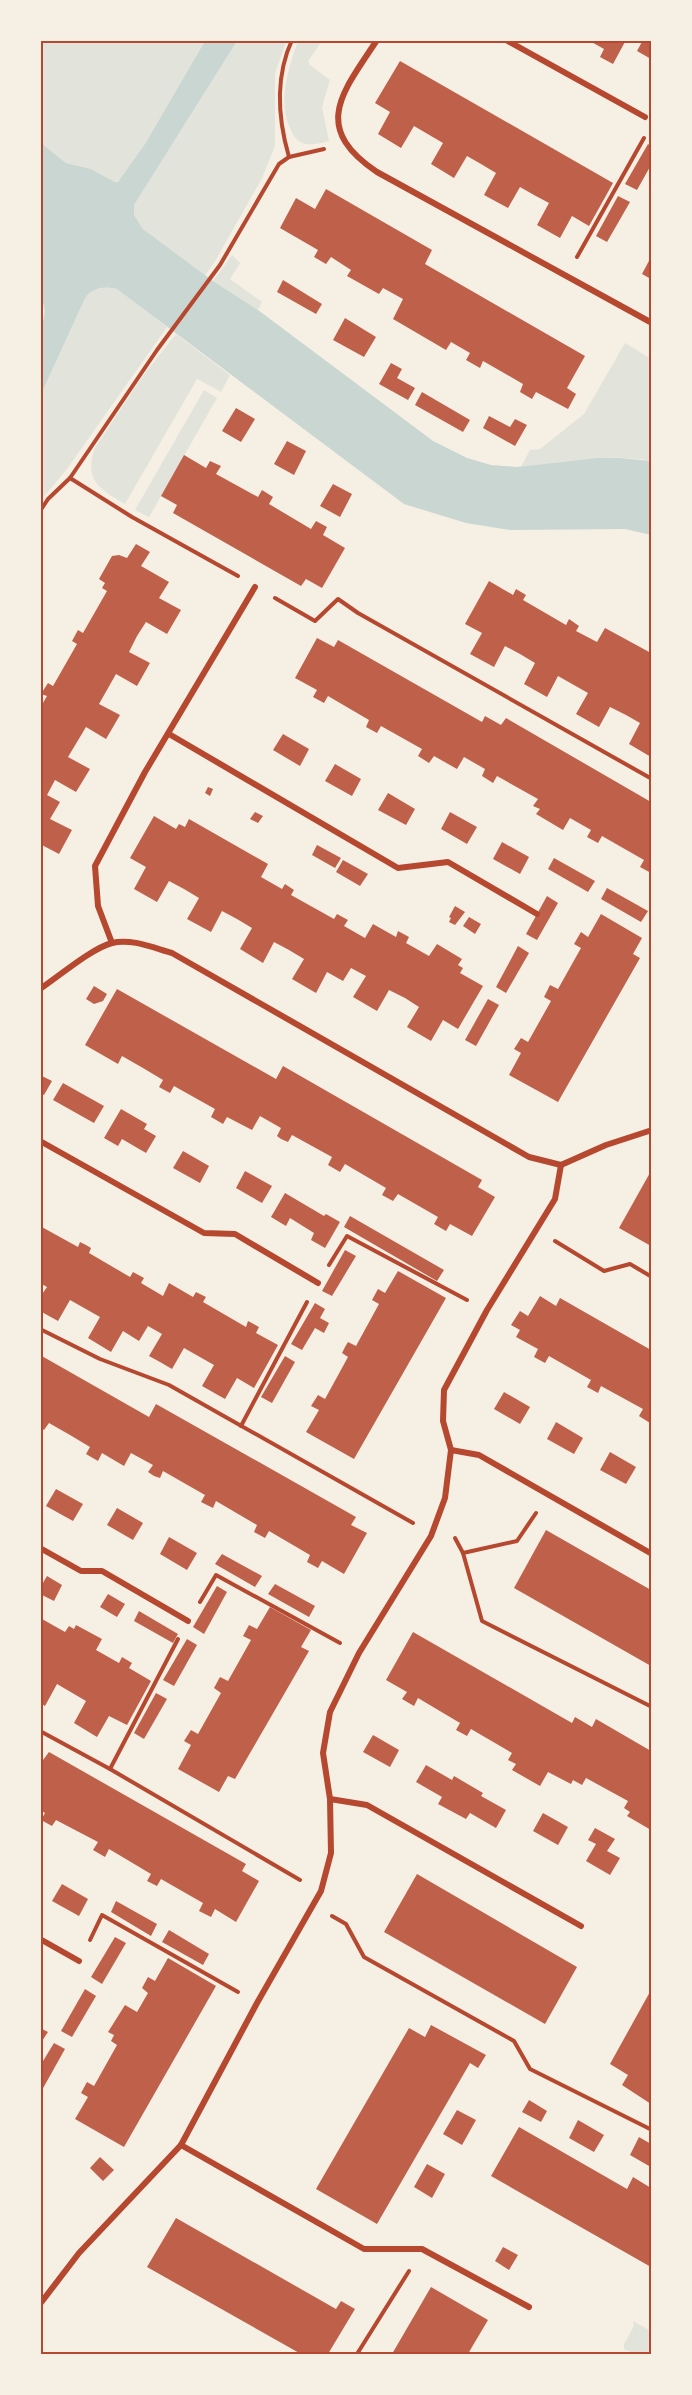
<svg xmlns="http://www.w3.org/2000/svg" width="692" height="2395" viewBox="0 0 692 2395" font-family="Roboto,sans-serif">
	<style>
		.green { fill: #e2e4dc }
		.water { fill: #c9d6d2 }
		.building { fill: #bf614a }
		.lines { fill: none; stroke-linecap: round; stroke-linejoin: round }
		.path { stroke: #b5482f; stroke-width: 4 }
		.minor { stroke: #b5482f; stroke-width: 6 }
		.neatline { fill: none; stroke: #b5482f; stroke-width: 2 }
	</style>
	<rect width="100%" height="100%" fill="#f6efe4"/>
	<g class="green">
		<path d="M40 41H205L145 144 120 180 115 182 91 169 66 163 41 143Z"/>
		<path d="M237 41H286L275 74V146L262 178 214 263 205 275 143 229 134 215V205Z"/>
		<path d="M298 41H322L308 61 310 65 330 80 322 107 329 141C322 143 313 145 306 144 297 142 293 136 290 128 277 101 289 67 298 41Z"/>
		<path d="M232 255 240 263 230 279 262 302 258 310 213 281Z"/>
		<path d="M107 287 118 289 167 327 67 469 41 500 40 394 84 298 95 289Z"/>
		<path d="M176 334 230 375 221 392 197 379 125 504C100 490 83 479 95 448L142 377Z"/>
		<path d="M625 343 651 359V461C609 453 564 462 521 467L530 450 540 449 584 414Z"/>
		<path d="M204 390 217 398 149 517 135 510Z"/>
		<path d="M633 2321 651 2331V2354H635L624 2349V2344L634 2326Z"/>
	</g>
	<path class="water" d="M205 41H237L134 205V215L143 229 213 281 258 310 433 441 467 458 491 465 517 467 596 458H620L651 461V535L625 529 510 530 466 523 404 504 117 289C104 286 94 287 85 298L41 394 40 328C45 318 47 307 40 297L41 143 66 163 91 169 115 182H118L145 144Z"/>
	<g class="building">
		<path d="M588 40H626L613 64 600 57 604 49Z"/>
		<path d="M643 40H651V59L637 51Z"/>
		<path d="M400 61 613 183 589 226 572 216 560 238 537 225 549 203 534 195 520 187 508 208 484 195 496 173 481 164 467 156 454 178 431 164 443 143 414 126 401 148 378 134 390 112 375 103Z"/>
		<path d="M648 144 651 146V165L637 190 625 184Z"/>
		<path d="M326 189 432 250 425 264 585 356 567 388 576 394 568 409 536 392 532 399 520 392 523 384 504 373 483 361 480 368 466 360 470 353 451 342 446 350 393 319 403 299 383 288 379 294 347 276 351 270 331 257 326 264 314 257 318 250 280 228 296 198 315 209Z"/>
		<path d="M618 196 630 202 607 242 596 236Z"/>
		<path d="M651 257V279L642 274Z"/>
		<path d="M283 280 322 304 316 314 277 292Z"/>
		<path d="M345 318 376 337 364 357 333 340Z"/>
		<path d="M391 363 402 369 397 378 415 388 408 400 379 384Z"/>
		<path d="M422 392 470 420 463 432 415 405Z"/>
		<path d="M236 408 255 419 241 442 222 431Z"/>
		<path d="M489 416 510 427 515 419 527 425 515 446 483 428Z"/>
		<path d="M287 441 306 451 294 475 274 464Z"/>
		<path d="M184 455 206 468 210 461 221 466 216 474 258 497 262 490 273 497 269 504 311 529 316 521 327 527 323 535 345 548 322 588 306 579 301 586 173 513 177 505 161 496Z"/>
		<path d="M333 484 352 494 340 517 320 506Z"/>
		<path d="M136 544 150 552 141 566 169 582 159 598 181 610 167 634 146 622 137 636 129 652 150 663 137 686 116 674 99 704 120 715 106 739 86 727 68 757 90 769 76 792 55 780 47 795 60 802 50 819 72 830 59 854 40 844V708L47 696 41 694 48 683 53 686 77 644 72 641 78 630 83 633 107 591 102 588 105 583 99 579 112 556 119 555 127 558Z"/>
		<path d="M489 581 513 595 516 589 526 595 523 600 566 625 569 619 579 626 576 631 597 642 605 628 651 653V757L629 744 640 723 626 715 610 707 599 727 576 714 588 693 558 676 547 697 524 684 535 663 520 654 505 646 494 667 470 654 482 633 465 624Z"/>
		<path d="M317 638 334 647 338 640 482 722 485 716 501 725 506 718 651 802V873L640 867 644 860 602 836 598 843 587 837 591 830 570 818 563 830 536 814 540 809 533 806 538 799 497 776 493 783 482 776 485 769 464 757 457 769 434 756 429 763 418 756 422 749 381 726 377 733 366 727 369 720 328 696 324 703 313 697 317 690 295 678Z"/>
		<path d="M283 734 309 749 300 766 273 750Z"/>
		<path d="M335 764 361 779 352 796 325 781Z"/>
		<path d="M208 787 213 789 210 796 205 793Z"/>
		<path d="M388 793 415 809 406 825 378 810Z"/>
		<path d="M255 812 263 816 258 823 250 819Z"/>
		<path d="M450 812 477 827 467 844 441 829Z"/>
		<path d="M154 816 176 829 179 824 185 827 189 819 268 864 261 877 282 889 285 884 294 890 291 895 334 919 337 914 348 920 344 926 365 938 373 924 396 937 398 931 409 937 406 943 429 956 437 944 462 959 458 965 463 968 460 973 483 986 458 1029 443 1020 431 1041 407 1027 419 1007 405 998 389 990 377 1011 353 997 366 976 351 968 343 981 327 972 316 993 292 979 304 959 289 950 274 942 263 963 240 949 252 928 237 919 222 911 211 932 187 919 199 898 184 889 169 881 157 902 134 889 146 867 130 858Z"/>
		<path d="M502 842 529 857 520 874 493 859Z"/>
		<path d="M317 845 341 858 335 868 312 855Z"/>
		<path d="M554 858 595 881 588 892 548 869Z"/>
		<path d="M343 860 368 874 360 886 336 872Z"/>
		<path d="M607 888 648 911 641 922 601 899Z"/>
		<path d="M547 896 558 903 537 940 526 934Z"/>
		<path d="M455 906 465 912 455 925 449 922 451 918 449 917Z"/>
		<path d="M601 914 642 938 633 954 640 958 558 1102 509 1075 521 1053 514 1049 521 1038 528 1042 551 1001 544 997 550 985 558 989 581 948 574 944 581 932 588 937Z"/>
		<path d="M469 917 481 924 475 934 463 926Z"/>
		<path d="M518 946 529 953 506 993 496 987Z"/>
		<path d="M94 986 107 994 103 1001 94 1004 86 999Z"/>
		<path d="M117 989 276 1079 283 1066 482 1180 478 1187 495 1197 472 1236 450 1224 446 1231 434 1224 438 1217 398 1194 393 1201 382 1195 386 1188 345 1164 340 1172 328 1165 332 1157 292 1135 288 1142 281 1139 277 1136 281 1128 260 1116 252 1130 227 1117 223 1124 211 1117 215 1109 174 1086 170 1093 159 1087 163 1080 143 1068 122 1056 118 1064 85 1045Z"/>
		<path d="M488 999 499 1005 476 1046 465 1040Z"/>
		<path d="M40 1075 52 1081 44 1095 40 1093Z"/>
		<path d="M63 1083 104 1106 94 1123 53 1100Z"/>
		<path d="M121 1109 147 1124 144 1129 156 1136 146 1153 122 1139 118 1146 104 1138Z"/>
		<path d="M183 1151 209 1166 200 1183 173 1168Z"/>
		<path d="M245 1171 272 1186 262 1203 236 1188Z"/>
		<path d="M651 1171V1246L619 1228Z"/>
		<path d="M285 1193 324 1216 326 1214 340 1222 325 1248 311 1240 314 1233 290 1218 286 1226 271 1217Z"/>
		<path d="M350 1216 444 1270 437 1281 344 1227Z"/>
		<path d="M40 1226 78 1247 80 1242 86 1245 91 1248 89 1253 130 1277 133 1272 144 1278 141 1283 163 1296 169 1283 193 1297 196 1292 206 1297 203 1302 246 1327 248 1321 259 1327 256 1333 278 1345 254 1388 237 1378 225 1399 202 1386 214 1365 184 1348 172 1369 160 1362 149 1356 162 1334 148 1326 139 1341 123 1331 111 1352 88 1338 100 1317 70 1300 58 1321 40 1311V1297L47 1287 40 1283Z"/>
		<path d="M345 1250 356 1256 332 1296 322 1291Z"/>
		<path d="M398 1271 446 1298 354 1459 306 1432 319 1410 311 1406 318 1395 325 1399 348 1357 342 1353 345 1347 348 1342 356 1346 379 1304 372 1300 378 1289 385 1293Z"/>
		<path d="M540 1296 556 1306 560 1298 651 1350 650 1423 639 1416 643 1409 601 1386 598 1393 587 1387 591 1380 549 1356 545 1363 534 1357 538 1349 516 1337 520 1330 511 1325 520 1311 528 1316Z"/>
		<path d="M315 1303 325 1309 320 1318 329 1323 324 1333 315 1328 302 1350 291 1344Z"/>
		<path d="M40 1355 149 1417 156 1404 356 1517 351 1525 367 1533 344 1574 322 1561 318 1568 307 1562 310 1555 269 1531 265 1538 254 1532 257 1525 216 1501 213 1508 201 1502 205 1495 163 1471 160 1478 154 1476 148 1472 153 1465 131 1453 124 1466 102 1453 98 1461 86 1454 90 1447 70 1435 49 1423 44 1430 40 1427Z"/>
		<path d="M285 1356 295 1362 272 1403 261 1397Z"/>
		<path d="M504 1392 530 1407 520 1424 494 1409Z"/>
		<path d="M556 1422 583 1438 574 1454 547 1439Z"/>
		<path d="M610 1452 636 1467 626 1484 600 1470Z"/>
		<path d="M56 1489 83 1504 73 1521 46 1506Z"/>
		<path d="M117 1508 143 1523 133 1540 107 1525Z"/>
		<path d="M546 1530 651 1590V1666L514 1588Z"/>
		<path d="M169 1537 197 1553 187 1570 160 1554Z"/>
		<path d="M222 1554 262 1576 255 1587 215 1564Z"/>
		<path d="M47 1576 62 1585 54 1601 40 1594V1588Z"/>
		<path d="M275 1584 315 1606 309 1617 268 1594Z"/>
		<path d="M217 1586 227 1592 204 1634 193 1627Z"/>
		<path d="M108 1594 125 1604 117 1617 100 1607Z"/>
		<path d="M270 1607 311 1630 301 1647 309 1651 235 1779 228 1776 219 1792 178 1769 191 1745 184 1741 191 1730 198 1734 221 1693 214 1688 220 1677 228 1681 251 1640 243 1636 249 1625 257 1629Z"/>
		<path d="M139 1611 178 1634 173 1643 134 1621Z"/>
		<path d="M42 1619 65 1632 69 1626 74 1629 76 1625 102 1639 96 1650 119 1663 122 1657 132 1663 129 1668 151 1681 127 1725 109 1716 97 1737 74 1723 86 1701 57 1684 45 1706 40 1703V1622Z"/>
		<path d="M413 1632 572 1723 575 1717 592 1727 596 1719 651 1751V1830L627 1816 630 1812 624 1808 628 1801 586 1778 582 1785 573 1780 571 1784 548 1772 540 1786 512 1770 516 1764 508 1760 512 1753 471 1729 467 1736 456 1730 460 1723 418 1698 414 1706 402 1699 407 1692 386 1680Z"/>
		<path d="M187 1639 197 1645 174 1686 163 1680Z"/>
		<path d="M156 1693 167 1699 144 1739 134 1733Z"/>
		<path d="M373 1735 399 1750 390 1767 363 1752Z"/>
		<path d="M49 1752 246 1864 242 1871 259 1881 236 1922 215 1909 211 1917 199 1911 203 1903 161 1879 157 1886 147 1881 151 1874 109 1849 105 1857 93 1850 98 1842 56 1820 52 1826 41 1820 45 1813 40 1810V1764Z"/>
		<path d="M426 1765 452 1780 454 1776 483 1793 481 1796 506 1810 496 1828 470 1813 466 1819 438 1804 442 1797 416 1782Z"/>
		<path d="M543 1813 568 1827 558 1845 533 1831Z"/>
		<path d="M595 1828 615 1839 607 1851 620 1858 610 1875 586 1861 596 1844 588 1840Z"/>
		<path d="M417 1874 577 1967 545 2024 384 1932Z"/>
		<path d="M62 1884 88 1899 79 1916 52 1901Z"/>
		<path d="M116 1901 157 1924 151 1936 111 1912Z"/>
		<path d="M169 1930 209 1954 203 1965 162 1942Z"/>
		<path d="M115 1937 126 1943 102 1984 91 1977Z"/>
		<path d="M168 1958 216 1986 124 2147 75 2119 88 2097 81 2093 87 2082 94 2086 117 2045 111 2041 114 2035 108 2032 125 2005 137 2012 148 1993 142 1988 148 1977 155 1981Z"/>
		<path d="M85 1989 96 1996 72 2037 61 2031Z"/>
		<path d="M651 1990V2104L622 2085 628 2075 610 2064Z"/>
		<path d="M431 2025 486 2055 478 2068 470 2063 377 2224 316 2189 409 2028 425 2037Z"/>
		<path d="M40 2028 48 2032 40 2044Z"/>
		<path d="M54 2043 65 2049 42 2090 40 2066Z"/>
		<path d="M529 2100 547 2111 541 2122 522 2112Z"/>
		<path d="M457 2110 476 2120 462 2145 443 2134Z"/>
		<path d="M578 2120 604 2135 594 2152 569 2138Z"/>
		<path d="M519 2127 627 2189 633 2177 651 2188V2267L491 2176Z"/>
		<path d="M639 2137 651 2144V2162L649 2166 630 2155Z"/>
		<path d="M100 2157 114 2170 103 2181 90 2168Z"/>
		<path d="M427 2164 445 2174 432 2198 414 2187Z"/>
		<path d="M176 2218 336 2309 341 2301 355 2309 328 2354H301L147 2267Z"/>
		<path d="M503 2247 518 2255 509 2270 495 2261Z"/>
		<path d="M431 2287 488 2320 472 2347 468 2354H392Z"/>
	</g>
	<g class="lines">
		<g class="path">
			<path d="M289 157C278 119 275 77 292 40"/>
			<path d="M577 257 644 138"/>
			<path d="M70 478 132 517 238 576"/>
			<path d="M40 511 48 499 70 478 157 350 220 265 279 164 289 157 324 149"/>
			<path d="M275 598 315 621 338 599 358 613 652 779"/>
			<path d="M555 1241 604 1271 630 1264 652 1277"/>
			<path d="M329 1265 347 1236 467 1300"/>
			<path d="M40 1329 100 1359 169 1385 413 1523"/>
			<path d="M241 1426 307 1302"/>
			<path d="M536 1513 517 1541 463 1553 482 1621 652 1707"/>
			<path d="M455 1538 463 1553"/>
			<path d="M200 1602 216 1575 340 1643"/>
			<path d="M40 1731 110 1769 300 1880"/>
			<path d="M110 1769 178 1639"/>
			<path d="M332 1916 346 1924 364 1957 514 2041 530 2069 652 2130"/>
			<path d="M90 1940 102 1915 238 1992"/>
			<path d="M357 2354 409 2271"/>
		</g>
		<g class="minor">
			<path d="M377 40C343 92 310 127 377 172L652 323"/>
			<path d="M506 40 645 117"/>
			<path d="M169 734 398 868 448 862 537 914"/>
			<path d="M112 943 98 906 95 866 145 772 255 587"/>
			<path d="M40 989C58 977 92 948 112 943 131 938 154 948 172 953L529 1157 561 1165 606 1145 652 1130"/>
			<path d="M652 1077V1121"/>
			<path d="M40 1141 204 1233 235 1234 318 1283"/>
			<path d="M451 1450 479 1455 652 1554"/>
			<path d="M40 1548 81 1571H102L188 1621"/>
			<path d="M330 1799 367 1805 581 1926"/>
			<path d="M40 1939 79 1961"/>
			<path d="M181 2145 364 2249H422L529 2307"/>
			<path d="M40 2304 79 2253 181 2145 257 2003 321 1891 331 1853 330 1799 323 1753 330 1712 359 1653 431 1536 445 1498 451 1450 443 1421 444 1390 487 1310 555 1199 561 1165"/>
		</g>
	</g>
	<rect width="692" height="2395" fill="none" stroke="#f6efe4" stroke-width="84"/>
	<rect x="42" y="42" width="608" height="2311" class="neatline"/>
</svg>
